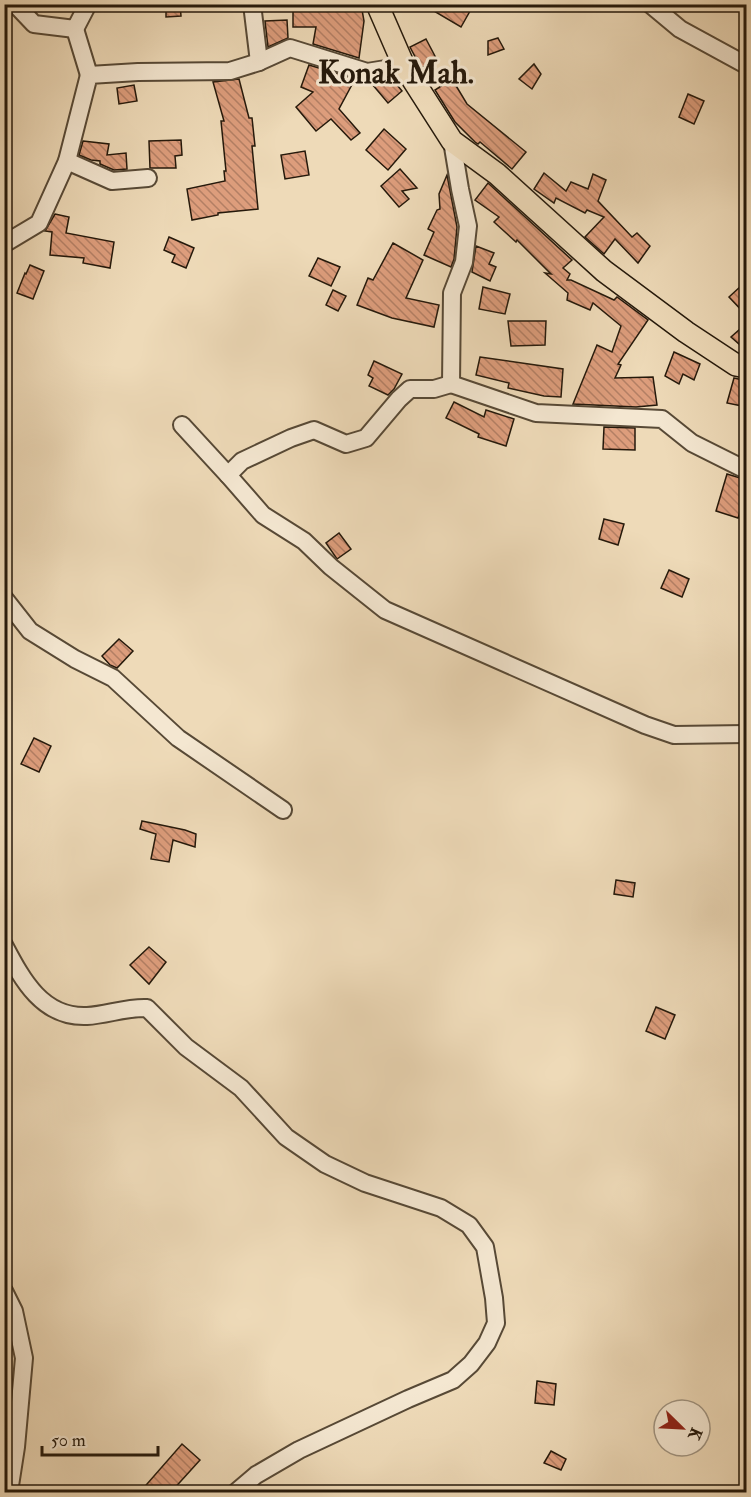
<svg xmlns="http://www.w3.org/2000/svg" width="751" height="1497" viewBox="0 0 751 1497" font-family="'IM FELL Double Pica',serif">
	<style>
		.building { fill: url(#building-back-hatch); stroke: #25190b; stroke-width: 1.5 }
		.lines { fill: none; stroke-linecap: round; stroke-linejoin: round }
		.minor-casing { stroke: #574936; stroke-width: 20 }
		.major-casing { stroke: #25190b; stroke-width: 24 }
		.minor { stroke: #f4e7d1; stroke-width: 16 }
		.major { stroke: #eedab8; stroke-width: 21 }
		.labels { text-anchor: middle; stroke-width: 6; stroke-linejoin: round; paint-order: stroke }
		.district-label { font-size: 32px; font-weight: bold; fill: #25190b; stroke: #f4e7d1 }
	</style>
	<defs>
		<pattern id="building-back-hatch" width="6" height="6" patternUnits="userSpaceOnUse" patternTransform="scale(1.5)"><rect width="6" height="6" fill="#dd9d7c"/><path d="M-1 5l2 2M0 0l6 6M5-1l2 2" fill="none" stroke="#b37f64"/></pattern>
	</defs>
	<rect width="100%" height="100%" fill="#eedab8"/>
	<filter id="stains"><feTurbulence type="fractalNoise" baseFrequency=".00333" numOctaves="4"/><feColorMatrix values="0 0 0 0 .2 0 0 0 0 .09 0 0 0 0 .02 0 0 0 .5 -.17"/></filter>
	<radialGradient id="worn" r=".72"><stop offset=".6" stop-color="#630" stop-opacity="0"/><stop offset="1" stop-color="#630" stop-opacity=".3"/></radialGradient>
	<g class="building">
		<path d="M180 4 181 16 166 17V5Z"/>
		<path d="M293 4H361L364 21 359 58 313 44 316 27H293Z"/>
		<path d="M422 4H474L461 27Z"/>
		<path d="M287 20 288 38 268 47 265 21Z"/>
		<path d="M498 38 504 49 488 55V41Z"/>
		<path d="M426 39 437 60 421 68 410 47Z"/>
		<path d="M534 64 541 74 532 89 519 79Z"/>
		<path d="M309 65 355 79 339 109 360 133 351 140 331 119 316 131 296 107 313 92 301 87Z"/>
		<path d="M239 79 249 118H252L255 146H252L258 209 218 213V215L192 220 187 189 225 181 224 171H226L221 121H224L213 82Z"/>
		<path d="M392 79 402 91 388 103 372 84 375 81Z"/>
		<path d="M452 79 467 104 526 152 512 169 480 142 478 144 475 142 455 122 435 90Z"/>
		<path d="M134 85 137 101 119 104 117 88Z"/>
		<path d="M688 94 704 101 694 124 679 117Z"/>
		<path d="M384 129 406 149 388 170 366 150Z"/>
		<path d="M181 140 182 155 175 156 176 168H150L149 141Z"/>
		<path d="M83 141 109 144 107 155 126 153 127 169 114 170 100 164V161L91 160 79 155Z"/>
		<path d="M305 151 309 175 285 179 281 155Z"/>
		<path d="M400 169 417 188 402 191 409 199 399 207 381 186Z"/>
		<path d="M544 173 566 191 571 182 588 189 593 174 606 180 598 201 632 237 637 233 650 246 638 263 615 239 604 254 585 237 604 217 587 210 585 213 556 198 554 203 534 189Z"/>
		<path d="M447 175 457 227 454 259 451 267 424 255 434 232 428 229 437 210 440 209 439 194Z"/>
		<path d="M488 183 572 260 563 268 570 274 567 280H571L614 300 617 297 648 320 618 364 621 365 615 378 653 377 657 405 636 407 573 404 597 345 612 352 621 326 593 303 590 310 567 300 568 293 545 273 551 274 517 240 516 242 494 222 499 217 475 200Z"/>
		<path d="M55 214 69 217 66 233 114 242 110 268 83 263 84 258 50 255 52 232 45 231Z"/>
		<path d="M169 237 194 248 186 268 172 262 175 255 164 250Z"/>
		<path d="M393 243 423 260 406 298 439 305 434 327 392 318 357 305 368 278 373 280Z"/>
		<path d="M476 246 494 253 489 264 496 267 490 281 472 272Z"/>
		<path d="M318 258 340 267 331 286 309 276Z"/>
		<path d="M30 265 44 271 33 299 17 293 25 273 26 274Z"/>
		<path d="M741 286 747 293V316L729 297Z"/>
		<path d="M483 287 510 294 505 314 479 309Z"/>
		<path d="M333 290 346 296 338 311 326 305Z"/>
		<path d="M508 321H546L545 345 511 346Z"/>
		<path d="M747 323V351L731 337Z"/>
		<path d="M674 352 700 364 694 380 683 374 679 384 665 376Z"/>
		<path d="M480 357 563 369 561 397 544 396 508 388 509 383 476 375Z"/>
		<path d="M374 361 402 374 394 389 388 395 369 386 373 378 368 375Z"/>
		<path d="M734 378 747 381V407L727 403Z"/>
		<path d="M454 402 484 417 486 410 514 419 506 446 478 437 479 434 446 418Z"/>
		<path d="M604 427 635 428V450L603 449Z"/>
		<path d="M727 474 747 480V512L741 510 738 518 716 511Z"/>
		<path d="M604 519 624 524 618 545 599 539Z"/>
		<path d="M339 533 351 549 337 559 326 543Z"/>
		<path d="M669 570 689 579 682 597 661 588Z"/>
		<path d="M119 639 133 651 117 668 110 665 102 656Z"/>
		<path d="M34 738 51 746 39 772 21 764Z"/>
		<path d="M142 821 185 830 196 834 195 847 173 840 169 862 151 859 156 834 140 829Z"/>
		<path d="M616 880 635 883 633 897 614 894Z"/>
		<path d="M149 947 166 962 149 984 130 965Z"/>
		<path d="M656 1007 675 1015 665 1039 646 1031Z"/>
		<path d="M537 1381 556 1384 554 1405 535 1403Z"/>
		<path d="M182 1444 200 1460 171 1492H140Z"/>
		<path d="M551 1451 566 1459 561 1470 544 1463Z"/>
	</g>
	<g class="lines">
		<defs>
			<g id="minor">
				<path d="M15 4 34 24 75 29 88 4"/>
				<path d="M252 4 259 62"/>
				<path d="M650 4 680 29 746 65"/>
				<path d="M75 29 89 75"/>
				<path d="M452 141 460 189 468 226 464 262 452 293 451 384 536 413 662 419 692 443 746 470"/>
				<path d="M67 161 112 181 148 178"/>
				<path d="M4 244 39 223 67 161 89 75 138 72 230 71 259 62 290 48 367 72 404 66"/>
				<path d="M182 425 228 475 242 461 291 438 314 430 346 444 366 438 399 399 410 389H434L451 384"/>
				<path d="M228 475 263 515 304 541 331 567 385 610 645 725 674 735 746 734"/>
				<path d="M4 598 30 631 75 659 113 678 178 738 283 810"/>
				<path d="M4 945C22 979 42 1018 87 1016 107 1015 126 1007 147 1008L186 1047 241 1088 286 1137 325 1164 365 1183 441 1208 469 1225 485 1247 494 1298 496 1323 487 1343 471 1364 453 1380 408 1399 299 1450 256 1475 236 1492"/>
				<path d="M4 1291 14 1311 24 1358 16 1447 9 1492"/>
			</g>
			<path id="major" d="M377 4 404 66 452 141 497 174 604 271 686 332 736 365 746 367"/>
		</defs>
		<use href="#minor" class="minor-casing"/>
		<use href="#major" class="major-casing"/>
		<use href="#minor" class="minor"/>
		<use href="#major" class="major"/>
	</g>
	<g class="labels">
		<g class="district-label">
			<text x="396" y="83">Konak Mah.</text>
		</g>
	</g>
	<rect width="751" height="1497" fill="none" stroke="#eedab8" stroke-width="24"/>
	<rect x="6" y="6" width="739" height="1485" fill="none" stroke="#25190b" stroke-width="3"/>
	<rect x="12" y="12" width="727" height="1473" fill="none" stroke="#25190b" stroke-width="1.5"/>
	<g transform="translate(682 1428) rotate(114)"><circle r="28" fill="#f4e7d1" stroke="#a19582" stroke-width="1.5"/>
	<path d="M0-4.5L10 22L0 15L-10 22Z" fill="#8f2418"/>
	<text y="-9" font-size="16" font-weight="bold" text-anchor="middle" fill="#25190b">K</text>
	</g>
	<path d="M42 1446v9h116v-9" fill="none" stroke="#25190b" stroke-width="3"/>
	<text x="51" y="1446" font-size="18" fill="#25190b" stroke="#f4e7d1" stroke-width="4.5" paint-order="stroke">50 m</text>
	<rect width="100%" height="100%" filter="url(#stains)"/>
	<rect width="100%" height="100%" fill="url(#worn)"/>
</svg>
